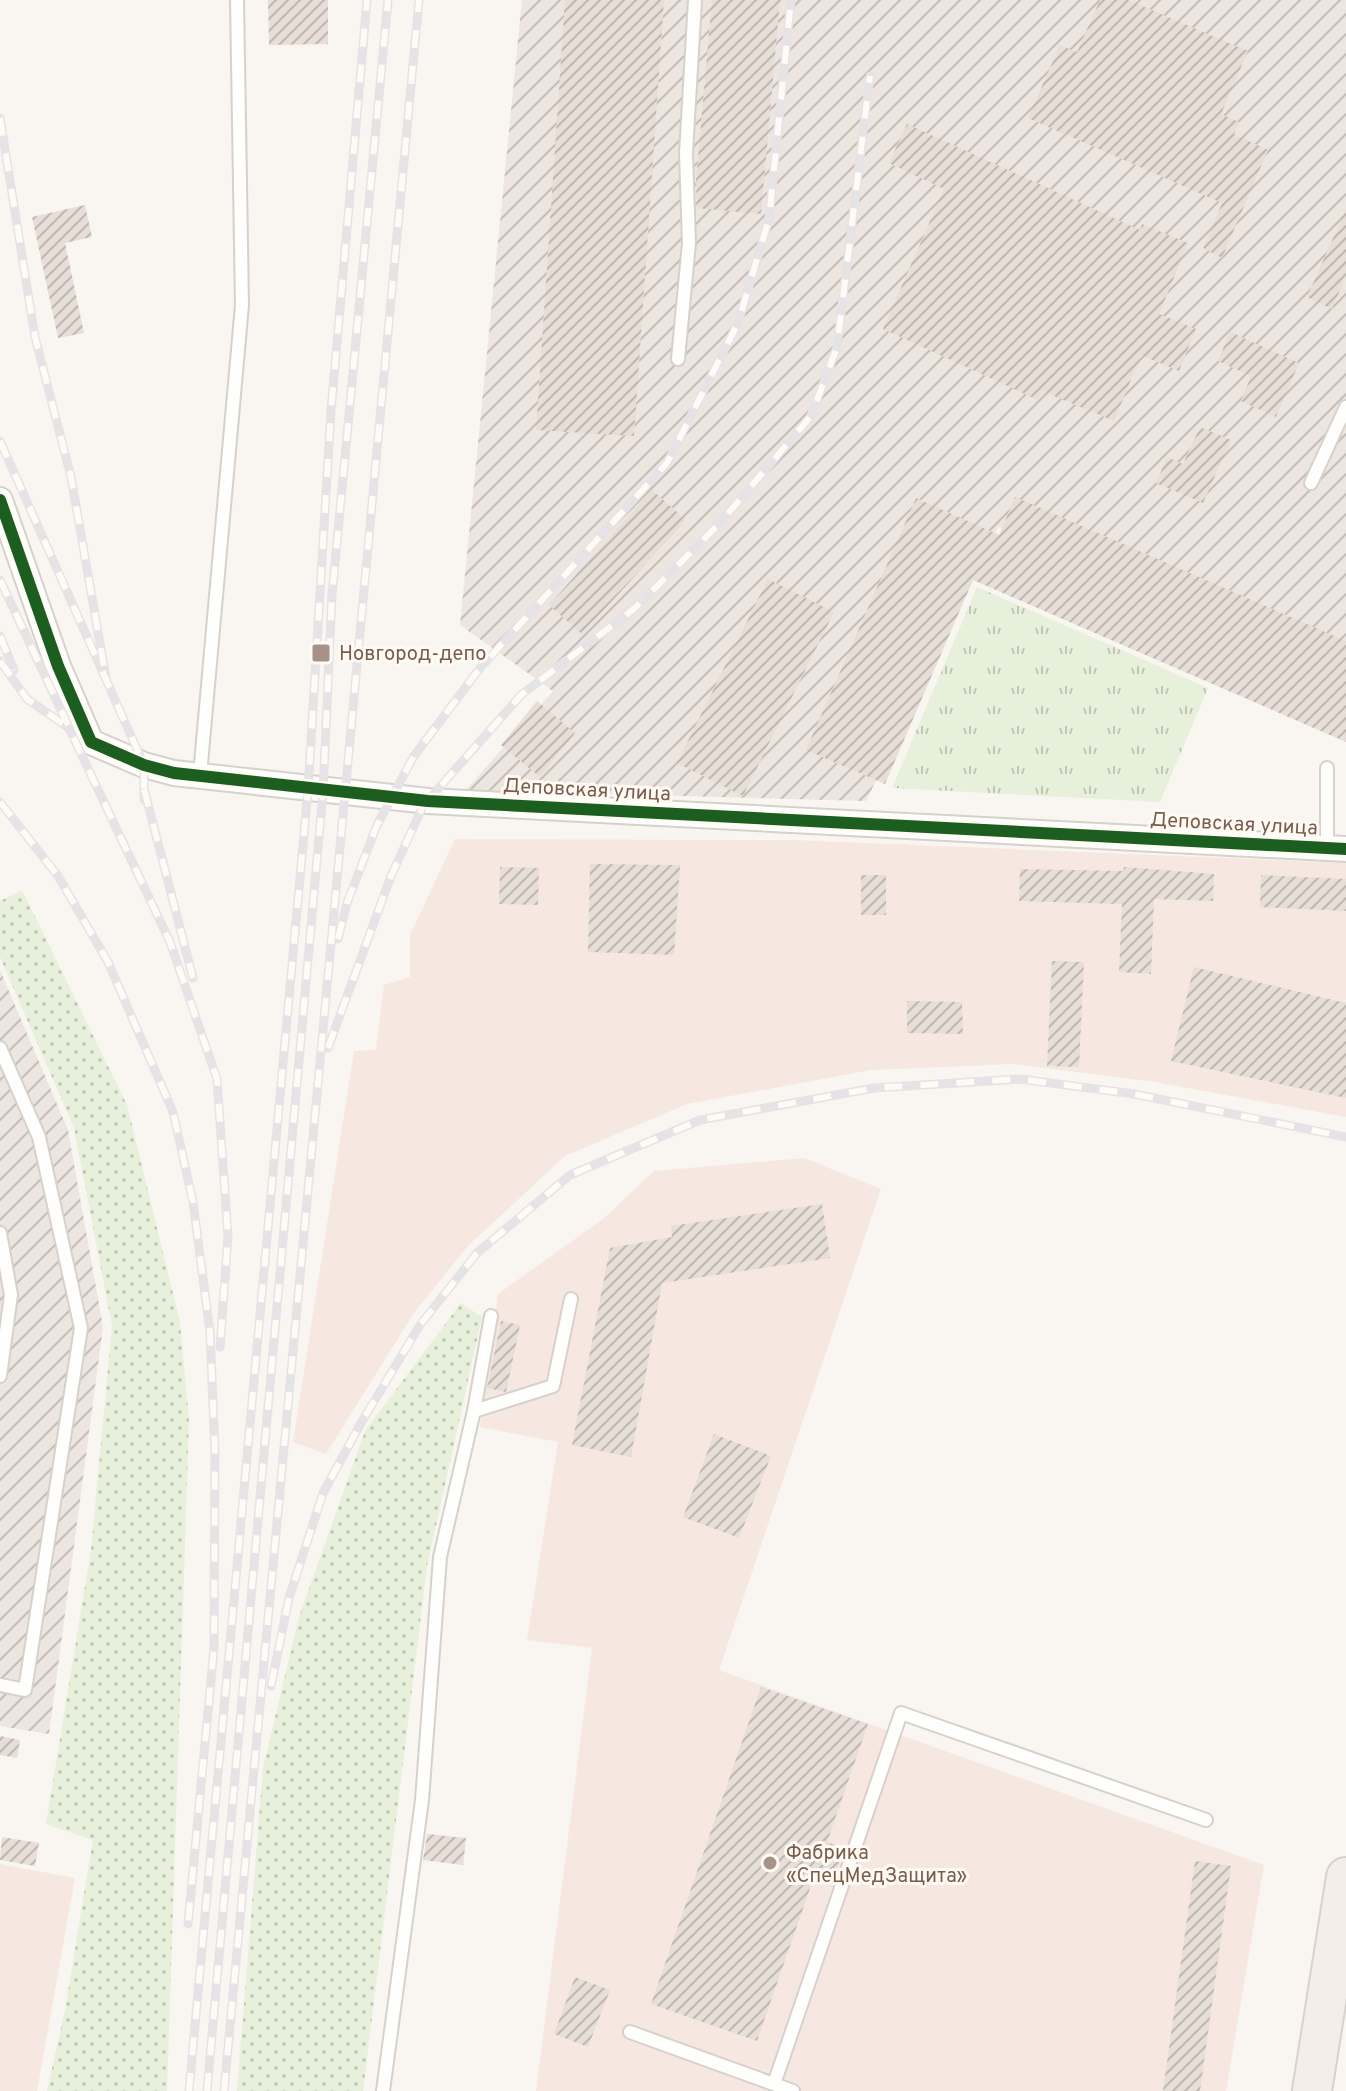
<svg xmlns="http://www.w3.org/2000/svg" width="1346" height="2091" viewBox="0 0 1346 2091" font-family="Overpass,sans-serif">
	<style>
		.commercial { fill: #f6e8e1 }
		.industrial { fill: url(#industrial-furrows) }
		.grass { fill: url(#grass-dots) }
		.park { fill: url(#park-tufts) }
		.building { fill: url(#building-hatch) }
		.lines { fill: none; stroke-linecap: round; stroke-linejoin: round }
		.service-casing { stroke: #d7d1cb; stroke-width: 16 }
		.minor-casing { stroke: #d7d1cb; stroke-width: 28 }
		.primary-casing { stroke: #dad1cc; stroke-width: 42 }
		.service { stroke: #fefefd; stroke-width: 12 }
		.minor { stroke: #fefefd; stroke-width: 24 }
		.primary { stroke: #f3eee8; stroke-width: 38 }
		.rail-casing { stroke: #e6e3e7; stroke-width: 9 }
		.rail { stroke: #fffaf3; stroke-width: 6; stroke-dasharray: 18; stroke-linecap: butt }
		.cycleway-casing { stroke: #fffaf3; stroke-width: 17 }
		.cycleway { stroke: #1b5e20; stroke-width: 12 }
		.poi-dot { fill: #a69286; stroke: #fffaf3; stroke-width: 3 }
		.labels { text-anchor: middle; stroke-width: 6; stroke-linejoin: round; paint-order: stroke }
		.poi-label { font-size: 20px; fill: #7a5c4d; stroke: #fffaf3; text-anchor: start }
		.street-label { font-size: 20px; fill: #7a5c4d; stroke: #fffaf3 }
	</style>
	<defs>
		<pattern id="industrial-furrows" width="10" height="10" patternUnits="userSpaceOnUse" patternTransform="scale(2)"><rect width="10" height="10" fill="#ede5e0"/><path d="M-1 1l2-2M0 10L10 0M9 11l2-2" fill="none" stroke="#c5bdb8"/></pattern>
		<pattern id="grass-dots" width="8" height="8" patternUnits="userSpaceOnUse" patternTransform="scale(2)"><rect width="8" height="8" fill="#e7f0db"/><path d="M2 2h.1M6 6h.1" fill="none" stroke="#c0c6b4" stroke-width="1.8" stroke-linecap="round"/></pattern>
		<pattern id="park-tufts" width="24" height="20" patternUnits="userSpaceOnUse" patternTransform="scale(2)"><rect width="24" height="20" fill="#e7f0db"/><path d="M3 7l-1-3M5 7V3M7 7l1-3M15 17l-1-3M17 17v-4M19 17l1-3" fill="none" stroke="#c0c6b4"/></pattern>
		<pattern id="building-hatch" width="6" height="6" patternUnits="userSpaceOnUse" patternTransform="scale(2)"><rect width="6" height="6" fill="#e6ded7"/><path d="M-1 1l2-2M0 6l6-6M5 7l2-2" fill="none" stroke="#bfb7b1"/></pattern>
	</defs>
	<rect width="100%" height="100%" fill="#f9f5f0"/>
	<g class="commercial">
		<path d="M455 839 795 840 1346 863V1117L1155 1082 1012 1064 871 1070 687 1104 565 1156 468 1246 414 1313 326 1454 293 1442 354 1051 376 1050 384 985 410 977V935Z"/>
		<path d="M804 1158 881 1189 719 1670 1264 1865 1226 2091H536L592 1648 527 1640 558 1442 480 1427 498 1294 603 1219 654 1171Z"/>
		<path d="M0 1864 75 1878 37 2091H0Z"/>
	</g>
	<g class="industrial">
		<path d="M522 0H1346V668L998 527 866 801 466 790 553 691 460 625Z"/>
		<path d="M0 970 68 1130 103 1327 49 1734 0 1726Z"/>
	</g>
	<g class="grass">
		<path d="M22 890 127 1105 180 1322 189 1420 167 2091H47L65 2010 93 1840 46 1824 91 1550 112 1326 74 1128 0 957V901Z"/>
		<path d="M461 1303 482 1317 427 1566 363 2091H237L263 1768 299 1617 365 1431Z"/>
	</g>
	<path class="park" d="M977 587 1208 688 1160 802 892 788Z"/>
	<g class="building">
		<path d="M268 0H328V44L269 45Z"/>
		<path d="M565 0H664L634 436 536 430Z"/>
		<path d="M712 0H780L761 214 697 208 696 180Z"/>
		<path d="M1100 0H1128L1248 51 1221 114 1239 122 1234 134 1268 150 1222 258 1203 248 1222 203 1028 118 1060 45 1077 52Z"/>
		<path d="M907 124 1140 230 1142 224 1188 243 1159 314 1196 329 1179 371 1141 355 1114 421 1042 391 1038 400 883 329 944 189 889 163Z"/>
		<path d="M85 205 92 237 65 243 84 333 58 338 32 217Z"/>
		<path d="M1346 209V276L1332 309 1307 297Z"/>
		<path d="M1230 332 1299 363 1276 417 1241 401 1251 376 1218 361Z"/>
		<path d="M1200 427 1231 440 1203 503 1156 483 1167 457 1183 464Z"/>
		<path d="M652 490 686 520 582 634 549 605Z"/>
		<path d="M1015 497 1346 641V742L973 580 885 784 806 750 916 498 999 535Z"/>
		<path d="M768 579 834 612 743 796 677 763Z"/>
		<path d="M537 701 575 733 540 777 501 745Z"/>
		<path d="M590 864 680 865 674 955 588 952Z"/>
		<path d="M500 867 539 868 538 905 499 904Z"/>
		<path d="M1124 867 1214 874 1213 901 1154 899 1151 974 1119 972 1122 904 1019 901 1020 869 1123 871Z"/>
		<rect x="861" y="875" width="25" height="40"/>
		<path d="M1261 875 1346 879V911L1260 907Z"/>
		<path d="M1052 961 1084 962 1079 1067 1047 1066Z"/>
		<path d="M1194 967 1346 1003V1098L1171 1061Z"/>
		<path d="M907 1001 962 1002 963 1034 907 1033Z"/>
		<path d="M822 1204 830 1258 662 1283 631 1457 572 1445 610 1248 672 1237 671 1226Z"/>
		<path d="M501 1321 520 1325 506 1392 487 1388Z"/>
		<path d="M714 1434 771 1456 739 1538 683 1517Z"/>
		<path d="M761 1687 868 1724 827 1842 844 1848 832 1884 814 1877 757 2041 651 2004Z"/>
		<path d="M0 1736 20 1740 17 1758 0 1755Z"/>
		<path d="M427 1834 466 1838 463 1865 423 1860Z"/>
		<path d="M2 1837 39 1843 35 1866 0 1860Z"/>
		<path d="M1195 1861 1231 1866 1200 2091H1163Z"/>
		<path d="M575 1977 610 1990 588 2047 554 2034Z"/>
	</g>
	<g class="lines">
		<defs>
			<g id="service">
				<path d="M678 359 689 243 686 153 695 0"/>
				<path d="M1311 483 1346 407"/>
				<path d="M200 775 242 305 237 0"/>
				<path d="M1327 848V768"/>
				<path d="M0 1048 39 1137 81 1328 25 1690 0 1685"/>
				<path d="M0 1233 11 1295 0 1376"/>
				<path d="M474 1411 491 1316"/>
				<path d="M630 2032 793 2091"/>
				<path d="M774 2084 901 1713 1206 1820"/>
				<path d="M383 2091 422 1800 440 1557 474 1411 553 1386 571 1299"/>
			</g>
			<path id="minor" d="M0 500 58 666 91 742 144 765 174 773 428 801 1346 849"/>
			<path id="primary" d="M1312 2091 1346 1877"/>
		</defs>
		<use href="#service" class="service-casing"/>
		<use href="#minor" class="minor-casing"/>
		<use href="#primary" class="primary-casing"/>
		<use href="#service" class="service"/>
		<use href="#minor" class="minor"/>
		<use href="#primary" class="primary"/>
		<defs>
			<g id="rail">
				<path d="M0 118 35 337 71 477 106 678"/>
				<path d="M0 441 144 765V800"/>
				<path d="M0 580 68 725"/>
				<path d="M0 636 14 670"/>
				<path d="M0 661 27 699 69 728 170 942 217 1079 228 1236 220 1347"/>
				<path d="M144 789 193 978"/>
				<path d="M0 802 58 876 108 962 173 1112 193 1202 210 1332 215 1452 214 1648 188 1924"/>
				<path d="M338 939 347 903 377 825 414 756 480 668 667 463 738 323 769 219 791 0"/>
				<path d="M328 1048 391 876 423 806 521 695 635 608 719 524 811 416 837 347 870 76"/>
				<path d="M271 1686 289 1598 323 1493 361 1423 420 1325 477 1253 570 1175 700 1120 874 1088 1020 1079 1134 1094 1346 1137"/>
				<path d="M189 2091 308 790 331 411 367 0"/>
				<path d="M207 2091 323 792 332 595 388 0"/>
				<path d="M224 2091 419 0"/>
			</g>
		</defs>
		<use href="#rail" class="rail-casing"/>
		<use href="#rail" class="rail"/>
		<defs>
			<path id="cycleway" d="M0 500 58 666 91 742 144 765 174 773 428 801 1346 849"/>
		</defs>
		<use href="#cycleway" class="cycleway-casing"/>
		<use href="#cycleway" class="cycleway"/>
	</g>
	<g class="poi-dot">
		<rect x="311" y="643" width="20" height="20" rx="4"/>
		<circle cx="770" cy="1863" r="8"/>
	</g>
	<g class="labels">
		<g class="poi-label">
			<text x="339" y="660">Новгород-депо</text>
			<text x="786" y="1859">Фабрика<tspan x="786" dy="23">«СпецМедЗащита»</tspan></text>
		</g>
		<g class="street-label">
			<text transform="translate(587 789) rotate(3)" y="7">Деповская улица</text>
			<text transform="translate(1234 823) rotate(3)" y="7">Деповская улица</text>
		</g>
	</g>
</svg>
